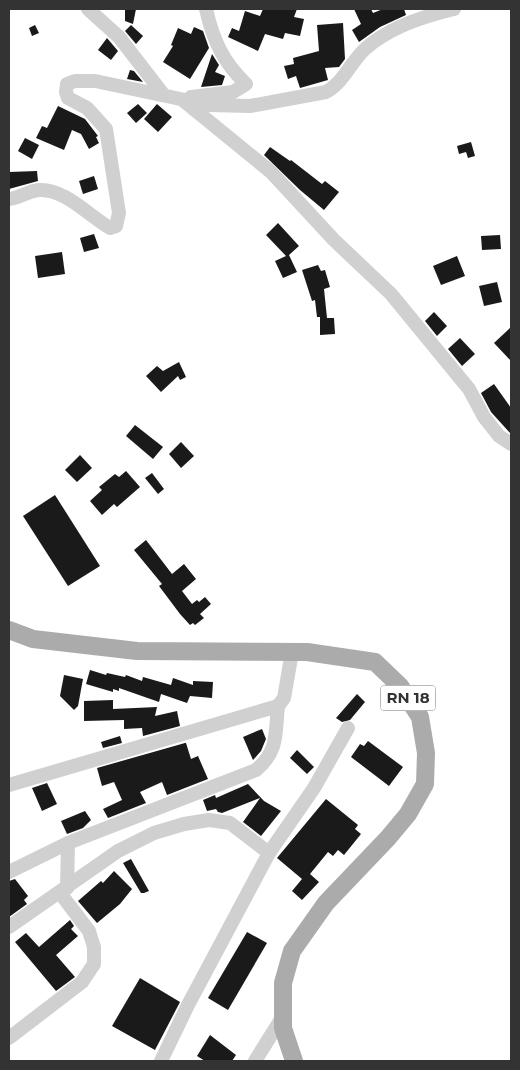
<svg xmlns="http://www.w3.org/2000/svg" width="520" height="1070" viewBox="0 0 520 1070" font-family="Montserrat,sans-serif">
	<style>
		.building { fill: #1a1a1a }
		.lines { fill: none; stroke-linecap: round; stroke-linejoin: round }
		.minor { stroke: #d0d0d0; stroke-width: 14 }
		.major { stroke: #ababab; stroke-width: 18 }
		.labels { text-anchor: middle; stroke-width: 5; stroke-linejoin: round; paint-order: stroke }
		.shield { fill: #fff; stroke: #707070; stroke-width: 1 }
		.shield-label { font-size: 15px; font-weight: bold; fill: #333 }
	</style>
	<rect width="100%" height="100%" fill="#fff"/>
	<g class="building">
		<path d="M125 9H136L133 24 125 21Z"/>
		<path d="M263 9H297L294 17 304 19 300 36 285 33 283 39 265 34 258 51 228 37 232 28 239 31 245 11 260 16Z"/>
		<path d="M354 9H371L373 13 383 9H404L406 15 380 27 359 42 352 30 361 24Z"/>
		<path d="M343 23 345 59 339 67 325 68 328 80 300 88 296 76 288 79 284 66 294 64 293 58 319 51 317 25Z"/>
		<path d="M35 25 39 33 32 36 29 28Z"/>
		<path d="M131 25 143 36 136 44 125 31Z"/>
		<path d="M194 27 203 31 209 48 190 79 163 62 173 46 171 45 178 28 191 34Z"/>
		<path d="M107 38 118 51 111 60 98 50Z"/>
		<path d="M212 54 219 65 215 72 225 76 222 85 201 87Z"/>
		<path d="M130 70 134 71 143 82 127 79Z"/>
		<path d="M138 104 147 113 136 123 127 113Z"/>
		<path d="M157 104 172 117 158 132 144 119Z"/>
		<path d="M58 106 85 119 98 136 96 137 99 143 89 149 81 134 72 130 64 150 36 138 42 126 47 128Z"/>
		<path d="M25 138 39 145 32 159 18 151Z"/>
		<path d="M471 142 475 156 468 158 466 152 459 154 457 146Z"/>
		<path d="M270 147 290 161 291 160 322 184 325 181 339 192 324 210 300 190 264 155Z"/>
		<path d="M37 171 38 181 9 189V172Z"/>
		<path d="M94 176 98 189 83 194 79 181Z"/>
		<path d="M278 223 299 246 289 255 297 272 283 278 275 261 286 256 266 235Z"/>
		<path d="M94 234 99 248 84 252 80 238Z"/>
		<path d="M500 235 501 249 482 250 481 236Z"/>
		<path d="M62 252 65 274 38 278 35 256Z"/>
		<path d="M457 256 465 276 441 285 433 266Z"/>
		<path d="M318 265 321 271 325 270 330 287 324 289 327 318H334L335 334 320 335V317H317L315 300 312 301 302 270Z"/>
		<path d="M497 282 502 302 484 306 479 286Z"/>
		<path d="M434 312 447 326 437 336 425 321Z"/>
		<path d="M511 327V361L494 343Z"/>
		<path d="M460 338 475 354 462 366 448 349Z"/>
		<path d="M179 362 186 377 180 380 178 376 161 392 146 376 157 366 163 371Z"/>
		<path d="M494 384 511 408V434L491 412 481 393Z"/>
		<path d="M135 425 163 447 153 459 126 436Z"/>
		<path d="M181 442 194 456 181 468 169 454Z"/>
		<path d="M80 455 92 468 77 482 65 470Z"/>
		<path d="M126 471 140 487 117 507 114 504 102 515 90 501 102 490 99 487 115 474 119 477Z"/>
		<path d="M152 473 164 489 158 494 145 478Z"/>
		<path d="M55 495 100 566 68 586 23 516Z"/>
		<path d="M146 540 172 574 184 564 196 579 182 591 192 604 197 600 199 602 205 597 211 604 200 614 204 618 195 625 193 623 190 625 180 614 159 586 162 584 134 550Z"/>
		<path d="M90 670 106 675 107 673 125 677 126 675 142 681 143 677 171 685 173 678 193 685V681L213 682 212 698 190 696 187 703 161 694 159 702 119 688V691L113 689V692L86 684Z"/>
		<path d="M64 675 83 679 78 706 74 710 60 696Z"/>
		<path d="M357 694 365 702 350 720 342 722 336 718Z"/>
		<path d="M113 700V709L157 707 155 716 177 711 180 726 143 736 142 728 124 729V720L84 721V701Z"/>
		<path d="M262 729 266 739 261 751 253 760 243 737Z"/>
		<path d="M120 736 122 743 103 748 101 742Z"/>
		<path d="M368 741 403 767 389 786 351 757 360 744 364 746Z"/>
		<path d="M185 743H186L191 759 198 756 208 779 167 795 162 782 140 792 146 803 108 818 103 809 122 800 114 782 102 786 97 768Z"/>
		<path d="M297 750 314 767 307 774 290 758Z"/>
		<path d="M47 783 57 804 42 811 32 788Z"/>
		<path d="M248 784 264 801 281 811 261 836 243 822 260 798 222 813 218 812 216 809 207 811 203 800 215 795 216 798Z"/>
		<path d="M326 799 358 825 355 829 361 834 344 855 338 850 333 856 328 852 310 874 319 882 302 900 292 891 302 879 277 858Z"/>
		<path d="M85 811 91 820 83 828 67 834 61 821Z"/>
		<path d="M131 859 149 891 144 893H141L123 863Z"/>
		<path d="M114 871 132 889 120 904 97 923 78 901 101 881 103 883Z"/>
		<path d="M15 879 28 896 24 900 27 904 9 917V881Z"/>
		<path d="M70 920 74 926 71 929 78 936 56 955 75 977 56 991 15 942 26 933 39 947Z"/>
		<path d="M247 932 267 943 228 1010 208 998Z"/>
		<path d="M140 978 180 1002 155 1050 112 1026Z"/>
		<path d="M210 1035 236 1055 232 1061H205L197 1056Z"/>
	</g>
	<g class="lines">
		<g class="minor">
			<path d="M88 9 119 37 163 94"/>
			<path d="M191 97 233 92 246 84C223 62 213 40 206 9"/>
			<path d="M184 101 271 172 334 240 391 294 469 389 484 417 499 436 511 444"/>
			<path d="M9 199C19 198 28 191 39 190 64 188 89 216 110 228L116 226 119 213 106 129 87 108 68 98 66 92 67 84 75 81H95L209 105 250 106 326 92C344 82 350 63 365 49 388 28 424 16 454 9"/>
			<path d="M9 785 278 706 284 698 292 652"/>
			<path d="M9 872 68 843 256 770C279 751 275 733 278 706"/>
			<path d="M67 888 68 843"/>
			<path d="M9 927 118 851 154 833 184 824 209 820 230 823 269 853"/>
			<path d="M9 1038 82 982 94 964V947L89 931 60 893"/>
			<path d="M161 1061 188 1005 269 853 314 788 348 728"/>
			<path d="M255 1061 283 1016"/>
		</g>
		<path class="major" d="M9 630 33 639 137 651 307 652 375 662 400 686 420 717 426 753 425 784 408 814 388 838 326 903 292 951 283 983V1028L294 1061"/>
	</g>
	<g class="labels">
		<rect class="shield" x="380.5" y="685.5" width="55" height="25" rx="4"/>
		<g class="shield-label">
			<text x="408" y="703">RN 18</text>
		</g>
	</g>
	<rect width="520" height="1070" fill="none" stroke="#333333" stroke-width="20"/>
</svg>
